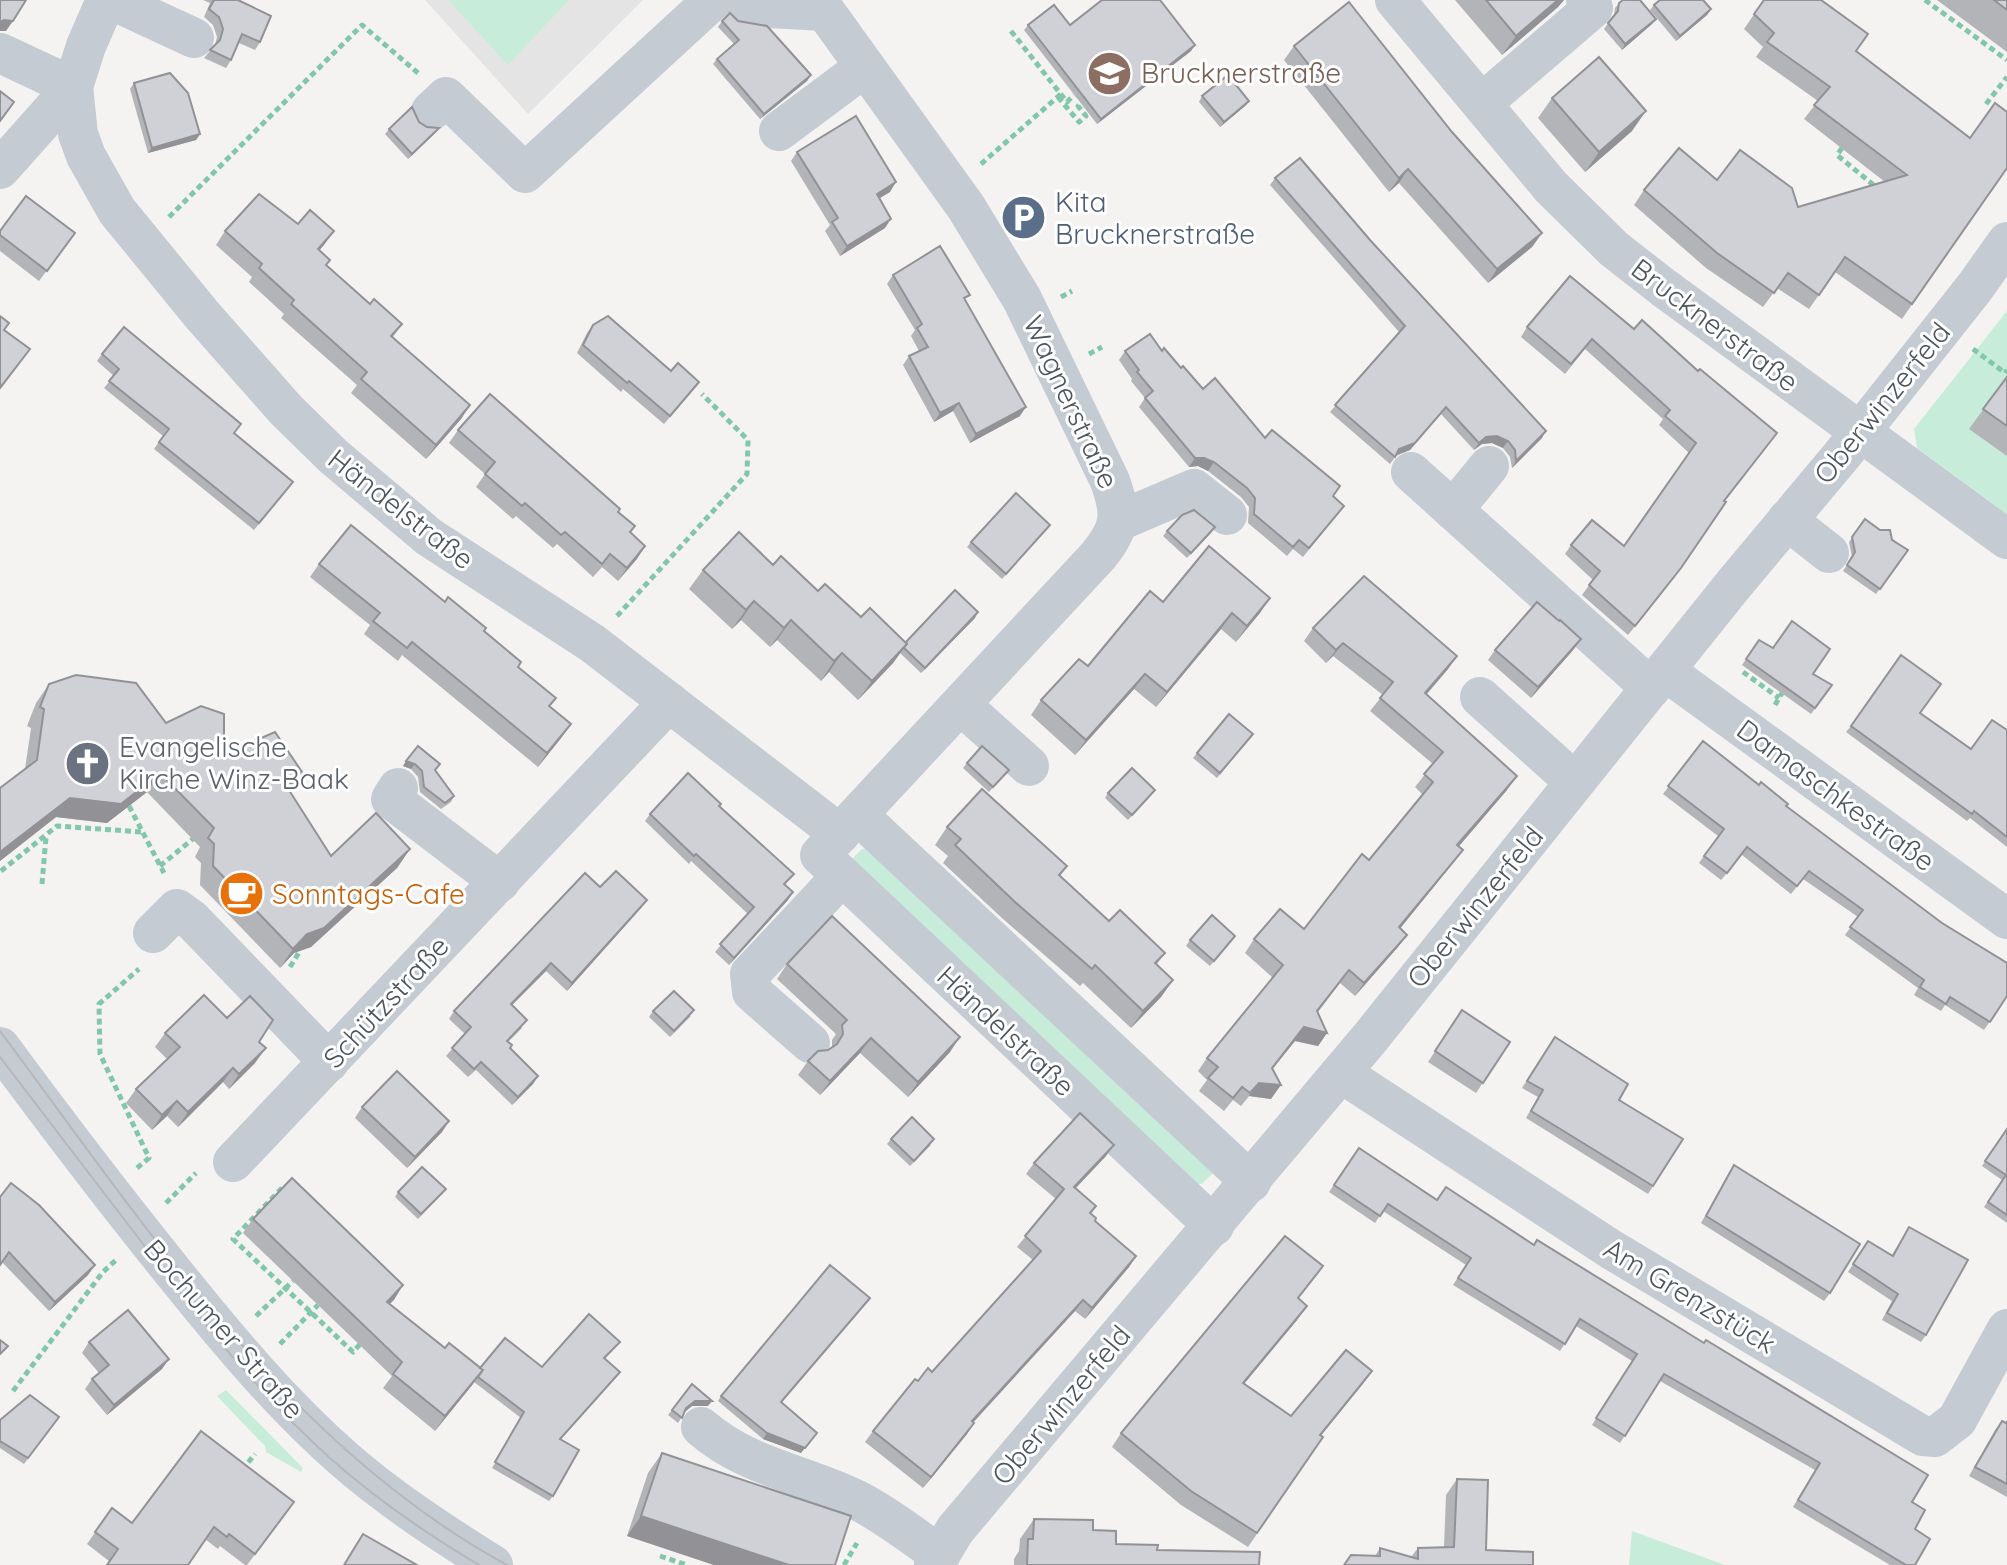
<svg xmlns="http://www.w3.org/2000/svg" width="2007" height="1565" viewBox="0 0 2007 1565" font-family="Quicksand,sans-serif">
	<style>
		.education { fill: #e5e4e4 }
		.green { fill: #c7ecd9 }
		.lines { fill: none; stroke-linecap: round; stroke-linejoin: round }
		.path { stroke: #82c7ab; stroke-width: 5; stroke-dasharray: 6 4; stroke-linecap: butt }
		.minor { stroke: #c5cbd2; stroke-width: 40 }
		.tram { stroke: #b5b7bc; stroke-width: 2 }
		.wall { fill: #b3b4b8 }
		.shaded-wall { fill: #929296 }
		.building { fill: #d0d1d6; stroke: #929296; stroke-width: 2 }
		.labels { text-anchor: middle; stroke-width: 6; stroke-linejoin: round; paint-order: stroke }
		.education-label { font-size: 28px; fill: #785e54; stroke: #fff; text-anchor: start }
		.service-label { font-size: 28px; fill: #4e5e75; stroke: #fff; text-anchor: start }
		.street-label { font-size: 28px; fill: #4c545e; stroke: #fff }
		.worship-label { font-size: 28px; fill: #5b616d; stroke: #fff; text-anchor: start }
		.food-label { font-size: 28px; fill: #c56008; stroke: #fff; text-anchor: start }
	</style>
	<rect width="100%" height="100%" fill="#f4f3f2"/>
	<path class="education" d="M425 0H643L528 114Z"/>
	<g class="green">
		<path d="M448 0H569L508 65Z"/>
		<path d="M2007 311V514L1917 448 1914 429Z"/>
		<path d="M874 848 1214 1159 1212 1174 1202 1184 1190 1183 852 859 862 849Z"/>
		<path d="M226 1390 303 1468 301 1472 266 1452 265 1446 217 1396Z"/>
		<path d="M1632 1531 1725 1565H1629Z"/>
	</g>
	<g class="lines">
		<g class="path">
			<path d="M1925 0 2007 60"/>
			<path d="M1011 31 1067 102 1074 95"/>
			<path d="M1058 97 1079 122 1086 116 1078 106 1081 103"/>
			<path d="M1986 104 2007 77"/>
			<path d="M1842 148 1837 155 1876 187"/>
			<path d="M981 164 1061 94"/>
			<path d="M169 217 362 25 418 73"/>
			<path d="M1061 297 1072 291"/>
			<path d="M1973 349 2005 373 2007 370"/>
			<path d="M1089 354 1102 347"/>
			<path d="M617 616 747 474 748 440 702 394"/>
			<path d="M1743 672 1779 698"/>
			<path d="M1775 705 1782 693"/>
			<path d="M129 806 164 873"/>
			<path d="M160 866 194 838"/>
			<path d="M1 871 57 826 142 832"/>
			<path d="M42 884 46 837"/>
			<path d="M290 967 300 951"/>
			<path d="M137 1168 149 1158 100 1054 99 1004 139 969"/>
			<path d="M282 1188 233 1239 353 1352 362 1342"/>
			<path d="M166 1203 196 1173"/>
			<path d="M256 1316 293 1281"/>
			<path d="M280 1344 318 1305"/>
			<path d="M13 1391 103 1272 116 1260"/>
			<path d="M242 1470 255 1454"/>
			<path d="M660 1556 687 1565"/>
			<path d="M844 1565 857 1543"/>
		</g>
		<g class="minor">
			<path d="M112 0 194 38"/>
			<path d="M812 0 825 11 966 207 1022 299 1110 481C1122 515 1121 528 1098 556L820 855 1214 1226"/>
			<path d="M1395 0 1551 187 1614 249 1664 288 2007 539"/>
			<path d="M746 7 825 11"/>
			<path d="M0 53 73 87"/>
			<path d="M73 87 78 134 86 156 117 211 203 316 286 410 333 456 429 537 592 643 840 834"/>
			<path d="M1482 103 1593 8 1586 0"/>
			<path d="M431 111 446 97 525 173 713 0"/>
			<path d="M779 131 865 67"/>
			<path d="M0 169 73 87 86 46 106 0"/>
			<path d="M1411 472 1651 688"/>
			<path d="M1453 510 1489 466"/>
			<path d="M1787 520 1829 553"/>
			<path d="M1119 521 1194 489 1227 515"/>
			<path d="M1665 671 2007 919"/>
			<path d="M1480 697 1575 782"/>
			<path d="M961 705 1029 766"/>
			<path d="M398 788 391 799 500 882"/>
			<path d="M858 815 1251 1182"/>
			<path d="M153 933 177 909 191 919 329 1062"/>
			<path d="M810 1043 752 992 750 974 841 877"/>
			<path d="M0 1047C57 1124 114 1199 174 1273 227 1339 281 1404 345 1460 391 1500 442 1533 493 1565"/>
			<path d="M1341 1073 1612 1250 1923 1436 1935 1437 1957 1420 2007 1329"/>
			<path d="M233 1162 669 702"/>
			<path d="M701 1427C746 1467 805 1474 857 1500 886 1515 913 1536 940 1555"/>
			<path d="M934 1565 955 1530 1370 1038 1734 584 1842 455 1975 287 2007 242"/>
		</g>
		<g class="tram">
			<path d="M0 1031C147 1228 287 1445 507 1565"/>
			<path d="M0 1057C46 1118 93 1179 140 1240 199 1317 258 1394 331 1459 376 1499 427 1534 479 1565"/>
		</g>
	</g>
	<g class="wall">
		<path d="M203 0H238L260 42 255 50 239 43 231 60 226 68 204 58 215 45 217 37 213 25 204 17 210 3Z"/>
		<path d="M1455 0H1564L1558 7 1502 55Z"/>
		<path d="M1764 0 1856 51 2007 168 1902 319 1835 272 1809 309 1777 288 1763 307 1706 268 1634 205 1644 190 1717 180 1798 207 1885 182 1804 119 1818 101 1756 57 1763 47 1744 29Z"/>
		<path d="M1937 0H2007V52Z"/>
		<path d="M1619 3 1656 19 1652 24 1622 50 1604 29 1614 15 1615 8Z"/>
		<path d="M1654 5 1711 9 1707 15 1676 41 1650 10Z"/>
		<path d="M722 21H738L811 75 807 81 760 119 713 64 717 59 734 44 718 27Z"/>
		<path d="M1028 25H1070L1191 51 1097 124 1024 30Z"/>
		<path d="M1294 46 1452 132 1542 233 1532 247 1488 283 1399 183 1389 192 1284 60Z"/>
		<path d="M134 83 200 134 196 140 148 153 130 89Z"/>
		<path d="M1202 96 1249 101 1245 106 1220 127 1199 102Z"/>
		<path d="M1552 98 1632 131 1585 172 1538 118Z"/>
		<path d="M419 122 427 127 439 128 435 133 408 159 385 134 389 129Z"/>
		<path d="M797 152 890 192 879 198 885 228 840 256 825 231 830 225 791 161Z"/>
		<path d="M1275 178 1542 438 1512 468 1510 457 1503 448 1492 443 1482 444 1474 450 1441 414 1410 450 1396 456 1390 464 1330 412 1399 332 1270 185Z"/>
		<path d="M298 224 334 231 319 251 327 265 370 304 402 324 393 337 470 405 461 419 426 459 351 393 357 385 281 318 284 314 249 282 252 277 216 245 225 231Z"/>
		<path d="M0 231 75 233 39 281 0 251Z"/>
		<path d="M893 275 965 301 1020 416 970 443 953 411 934 422 903 365 909 356 919 351 911 336 915 330 887 284Z"/>
		<path d="M593 325 693 390 664 424 623 389 621 392 577 353 587 333Z"/>
		<path d="M1527 327 1634 329 1698 371 1777 433 1724 501 1674 578 1628 635 1582 595 1593 580 1565 554 1571 545 1624 546 1689 453 1659 425 1663 419 1585 349 1565 374 1521 337Z"/>
		<path d="M1125 351H1162L1203 389 1265 438 1344 506 1303 557 1293 549 1287 556 1248 523 1249 507 1241 497 1208 471 1198 466 1189 467 1139 407 1145 398 1131 381 1132 379 1119 360Z"/>
		<path d="M102 354 234 434 288 489 254 530 154 449 163 436 104 388 114 376 97 361Z"/>
		<path d="M2007 377V456L1969 429Z"/>
		<path d="M458 430 618 512 630 533 645 546 618 581 602 567 593 577 557 544 553 548 516 516 513 519 476 487 485 474 449 443Z"/>
		<path d="M1865 519 1908 550 1876 594 1843 571 1852 557 1849 542Z"/>
		<path d="M1050 525 1002 579 967 547 971 542Z"/>
		<path d="M1167 531 1212 532 1187 558 1163 536Z"/>
		<path d="M319 564 445 602 484 631 518 667 550 706 571 724 538 767 402 655 398 661 364 634 370 625 310 577Z"/>
		<path d="M773 565 906 642 975 618 921 673 900 653 893 663 858 700 829 672 821 681 777 640 770 647 741 620 732 629 689 589 703 570Z"/>
		<path d="M1270 598 1236 642 1221 629 1156 707 1134 689 1075 755 1031 715 1041 700 1088 666 1163 602Z"/>
		<path d="M1313 628 1457 656 1448 669 1427 694 1507 790 1458 847 1453 863 1400 928 1407 935 1397 948 1355 996 1340 983 1318 1012 1327 1033 1318 1046 1295 1041 1272 1069 1271 1099 1249 1096 1241 1106 1233 1100 1224 1111 1199 1091 1207 1080 1198 1071 1207 1058 1273 978 1245 953 1254 939 1304 929 1369 860 1423 795 1415 787 1433 764 1370 711 1383 695 1333 656 1326 663 1304 641Z"/>
		<path d="M1759 640 1832 685 1811 714 1742 665Z"/>
		<path d="M1574 649 1531 698 1488 660 1495 650Z"/>
		<path d="M49 684 166 723 224 754 302 772 289 790 331 856 410 849 397 868 311 947 294 953 280 968 200 885 201 863 195 857 200 847 147 792 107 823 56 817 0 861V788L25 769 31 728 27 726 36 703Z"/>
		<path d="M1920 713 1971 749 2007 730V847L1970 818 1967 821 1846 732 1851 726Z"/>
		<path d="M1253 734 1217 778 1193 758 1197 753Z"/>
		<path d="M1703 741 1786 806 2007 996 1984 1030 1945 1005 1941 1011 1914 995 1918 988 1845 935 1858 917 1803 879 1791 894 1742 855 1721 880 1699 863 1718 836 1663 794Z"/>
		<path d="M418 746 454 796 451 802 441 809 420 792 418 777 411 769 403 766Z"/>
		<path d="M967 763 1009 770 989 792 963 768Z"/>
		<path d="M1108 793 1151 795 1128 820 1105 798Z"/>
		<path d="M719 806 794 874 785 885 788 900 729 965 715 952 748 914 691 861 689 864 645 821 650 814Z"/>
		<path d="M947 827 1067 866 1060 876 1109 921 1165 953 1157 964 1173 980 1161 997 1131 1028 1083 983 1080 986 1003 919 943 863 948 856 935 845Z"/>
		<path d="M600 887 641 908 567 991 546 971 512 1005 522 1028 508 1042 510 1049 538 1076 533 1084 512 1105 476 1070 468 1077 446 1056 465 1034 449 1019 454 1011Z"/>
		<path d="M1235 936 1210 966 1186 946 1190 940Z"/>
		<path d="M787 964 950 1052 908 1097 860 1053 820 1095 798 1075 808 1061 832 1047V1040L836 1034 777 979Z"/>
		<path d="M1462 1010 1510 1042 1476 1093 1428 1062Z"/>
		<path d="M653 1011 691 1016 670 1037 649 1017Z"/>
		<path d="M227 1018 259 1042 255 1063 229 1089 223 1082 178 1127 167 1116 152 1130 126 1103 136 1089 167 1059 155 1047 165 1033Z"/>
		<path d="M1555 1037 1619 1100 1653 1186 1648 1194 1526 1118 1538 1097 1522 1088Z"/>
		<path d="M362 1107 449 1121 442 1132 407 1168 355 1118Z"/>
		<path d="M2007 1128V1223L1984 1207 2002 1180 1982 1166Z"/>
		<path d="M891 1139 931 1145 910 1166 887 1144Z"/>
		<path d="M1359 1148 1437 1200 1912 1502 1915 1529V1565H1890L1793 1507 1815 1470 1660 1381 1620 1443 1592 1425 1632 1361 1576 1326 1560 1351 1453 1285 1466 1265 1383 1211 1375 1223 1329 1192Z"/>
		<path d="M1106 1156 1075 1189 1096 1206 1091 1214 1095 1221 1136 1256 1129 1267 1085 1319 1075 1311 973 1423H974L967 1434 923 1488 865 1442 873 1431 918 1381 932 1372 1033 1260 1017 1247 1056 1199 1026 1174 1034 1163Z"/>
		<path d="M1734 1165 1830 1293 1824 1301 1701 1223Z"/>
		<path d="M398 1192 442 1194 418 1219 395 1197Z"/>
		<path d="M0 1197 95 1265 88 1275 49 1311 2 1262Z"/>
		<path d="M253 1219 403 1285 389 1304 445 1348 480 1368 542 1367 620 1342 605 1359 620 1372 561 1439 553 1496 549 1501 492 1468 521 1418 474 1382 435 1431 383 1388 392 1376 243 1233Z"/>
		<path d="M1909 1227 1926 1335 1921 1342 1882 1320 1892 1301 1848 1272 1868 1241 1892 1255Z"/>
		<path d="M1313 1280 1298 1299 1297 1320 1244 1384 1291 1416 1372 1371 1321 1435 1323 1437 1248 1547 1181 1505 1112 1447 1121 1433Z"/>
		<path d="M870 1298 781 1403 801 1453 763 1439 718 1401 721 1396Z"/>
		<path d="M89 1342 162 1369 107 1415 85 1389 92 1379 99 1373 82 1353Z"/>
		<path d="M692 1384 708 1406H692L685 1412 678 1423 668 1415Z"/>
		<path d="M59 1417 24 1464 0 1448V1420Z"/>
		<path d="M2007 1420V1497L1969 1476 1995 1430 2002 1421 2005 1423Z"/>
		<path d="M662 1453 835 1565H714L627 1536 648 1473Z"/>
		<path d="M1457 1479 1486 1550 1533 1565H1344L1375 1556 1380 1548 1411 1557 1418 1548 1444 1547 1446 1495Z"/>
		<path d="M112 1508 132 1523 286 1514 247 1565H245L220 1546 218 1549 205 1539 109 1561 87 1544Z"/>
		<path d="M1034 1519 1093 1530 1116 1544 1259 1565H1014V1559L1019 1551 1020 1539Z"/>
	</g>
	<g class="shaded-wall">
		<path d="M1558 0H1564L1558 7 1502 55 1516 36Z"/>
		<path d="M1711 9 1707 15 1676 41 1680 36Z"/>
		<path d="M1656 19 1652 24 1622 50 1625 44Z"/>
		<path d="M4 20 13 21 6 31H0V22Z"/>
		<path d="M1195 45 1191 51 1097 124 1101 119Z"/>
		<path d="M811 75 807 81 760 119 764 114Z"/>
		<path d="M1249 101 1245 106 1220 127 1224 122Z"/>
		<path d="M1646 111 1632 131 1585 172 1599 152Z"/>
		<path d="M439 128 435 133 408 159 412 154Z"/>
		<path d="M200 134 196 140 148 153 152 148Z"/>
		<path d="M1408 169 1399 183 1389 192 1399 178Z"/>
		<path d="M896 182 890 192 870 204 877 194Z"/>
		<path d="M891 219 885 228 840 256 847 246Z"/>
		<path d="M334 231 324 245 308 263 318 249Z"/>
		<path d="M1542 233 1532 247 1488 283 1497 269Z"/>
		<path d="M959 403 953 411 934 422 940 413Z"/>
		<path d="M470 405 461 419 426 459 436 445Z"/>
		<path d="M1026 407 1020 416 970 443 976 434Z"/>
		<path d="M1446 407 1410 450 1394 456 1399 449Z"/>
		<path d="M1546 431 1542 438 1512 468 1516 461Z"/>
		<path d="M1497 436 1508 441 1503 448 1492 443 1482 444 1474 450 1479 443 1486 437Z"/>
		<path d="M1195 458H1204L1214 462 1208 471 1198 466 1189 467Z"/>
		<path d="M645 546 637 559 618 581 627 568Z"/>
		<path d="M1270 598 1260 613 1236 642 1247 626Z"/>
		<path d="M754 601 741 620 732 629 746 610Z"/>
		<path d="M978 612 975 618 921 673 925 668Z"/>
		<path d="M1232 613 1221 629 1156 707 1167 692Z"/>
		<path d="M791 620 777 640 770 647 784 628Z"/>
		<path d="M1581 639 1574 649 1531 698 1538 687Z"/>
		<path d="M1343 643 1333 656 1326 663 1336 650Z"/>
		<path d="M907 644 893 663 858 700 872 681Z"/>
		<path d="M842 653 829 672 821 681 834 661Z"/>
		<path d="M1457 656 1448 669 1416 706 1425 693Z"/>
		<path d="M1145 674 1134 689 1075 755 1086 740Z"/>
		<path d="M571 724 562 737 538 767 547 753Z"/>
		<path d="M406 761 415 764 411 769 403 766Z"/>
		<path d="M302 772 288 791 287 787Z"/>
		<path d="M160 773 147 792 107 823 56 817 0 861V852L70 798Z"/>
		<path d="M1517 776 1507 790 1448 859 1457 845Z"/>
		<path d="M410 849 397 868 311 947 294 953 280 968 293 949 307 934Z"/>
		<path d="M1463 850 1453 863 1390 941 1399 927Z"/>
		<path d="M793 892 788 900 729 965 734 958Z"/>
		<path d="M647 900 641 908 567 991 572 983Z"/>
		<path d="M1407 935 1397 948 1355 996 1364 983Z"/>
		<path d="M551 963 546 971 505 1012 511 1004Z"/>
		<path d="M1173 980 1161 997 1131 1028 1143 1011Z"/>
		<path d="M1304 1027 1327 1033 1318 1046 1295 1041 1263 1081Z"/>
		<path d="M960 1037 950 1052 908 1097 918 1082Z"/>
		<path d="M871 1038 860 1053 820 1095 830 1081Z"/>
		<path d="M266 1048 255 1063 229 1089 239 1074Z"/>
		<path d="M233 1068 223 1082 178 1127 188 1112Z"/>
		<path d="M538 1076 533 1084 512 1105 518 1097Z"/>
		<path d="M1259 1083 1281 1085 1271 1099 1249 1096 1241 1106Z"/>
		<path d="M177 1101 167 1116 152 1130 162 1115Z"/>
		<path d="M449 1121 442 1132 407 1168 415 1157Z"/>
		<path d="M1114 1145 1106 1156 1066 1198 1074 1187Z"/>
		<path d="M1136 1256 1129 1267 1085 1319 1092 1308Z"/>
		<path d="M95 1265 88 1275 49 1311 55 1302Z"/>
		<path d="M403 1285 394 1300 377 1316 387 1302Z"/>
		<path d="M1083 1300 1075 1311 964 1432 972 1421Z"/>
		<path d="M1307 1306 1297 1320 1233 1397 1243 1383Z"/>
		<path d="M169 1359 162 1369 107 1415 114 1405Z"/>
		<path d="M483 1370 473 1384 435 1431 445 1416Z"/>
		<path d="M1372 1371 1362 1385 1310 1449 1320 1435Z"/>
		<path d="M695 1401H712L708 1406H692L682 1414 686 1408Z"/>
		<path d="M974 1423 967 1434 923 1488 931 1477Z"/>
		<path d="M767 1433H817L801 1453 763 1439Z"/>
		<path d="M641 1516 789 1565H714L627 1536Z"/>
	</g>
	<g class="building">
		<path d="M0 0H26L13 21 4 20 0 22Z"/>
		<path d="M214 0H238L271 16 260 42 242 34 231 60 210 50 220 40 223 29 219 17 209 9Z"/>
		<path d="M1102 0H1160L1195 45 1101 119 1028 25 1054 5 1070 25Z"/>
		<path d="M1486 0H1558L1516 36Z"/>
		<path d="M1623 0H1640L1656 19 1625 44 1608 23 1618 11 1619 3Z"/>
		<path d="M1660 0H1703L1711 9 1680 36 1654 5Z"/>
		<path d="M1764 0H1821L1868 34 1856 51 1970 138 1995 103 2007 112V168L1912 304 1845 257 1819 295 1788 273 1774 293 1717 253 1644 190 1679 148 1717 180 1740 150 1792 188 1798 207 1907 175 1814 105 1830 87 1767 42 1774 33 1754 14Z"/>
		<path d="M1994 0H2007V10Z"/>
		<path d="M1349 2 1452 132 1542 233 1497 269 1408 169 1399 178 1294 46Z"/>
		<path d="M730 13 738 21 767 26 811 75 764 114 717 59 739 40 722 21Z"/>
		<path d="M1599 57 1646 111 1599 152 1552 98Z"/>
		<path d="M170 73 188 93 200 134 152 148 134 83Z"/>
		<path d="M1228 75 1249 101 1224 122 1202 96Z"/>
		<path d="M0 91 14 102 0 121Z"/>
		<path d="M412 107 419 122 427 127 439 128 412 154 389 129Z"/>
		<path d="M856 116 896 182 877 194 891 219 847 246 832 222 838 218 797 152Z"/>
		<path d="M1300 158 1370 240 1546 431 1516 461 1515 450 1508 441 1497 436 1486 437 1479 443 1446 407 1415 443 1399 449 1395 457 1335 405 1405 326 1275 178Z"/>
		<path d="M259 194 298 224 310 210 334 231 318 249 330 260 326 265 370 304 374 299 402 324 391 336 470 405 436 445 361 379 367 372 291 304 294 300 259 268 262 264 225 231Z"/>
		<path d="M26 196 75 233 47 271 0 235V231Z"/>
		<path d="M940 246 970 295 964 298 1026 407 976 434 959 403 940 413 909 356 928 347 917 328 922 324 893 275Z"/>
		<path d="M1570 276 1634 329 1642 320 1698 371 1700 369 1777 433 1724 501 1726 502 1681 568 1635 626 1589 585 1600 571 1571 545 1592 520 1624 546 1696 443 1665 416 1670 410 1592 339 1571 364 1527 327Z"/>
		<path d="M0 316 9 323 4 330 30 349 0 388Z"/>
		<path d="M608 316 671 371 678 363 699 382 670 416 629 381 627 383 583 345 593 325Z"/>
		<path d="M124 327 241 424 234 433 293 482 259 523 159 442 169 429 109 381 119 369 102 354Z"/>
		<path d="M1150 334 1162 351 1164 348 1181 368 1183 366 1203 389 1215 378 1265 438 1272 430 1340 486 1333 496 1344 506 1309 548 1299 540 1293 547 1254 514 1255 498 1247 488 1214 462 1204 458H1195L1145 398 1153 391 1137 372 1139 370 1125 351Z"/>
		<path d="M2007 377V426L1983 409Z"/>
		<path d="M490 394 620 509 618 512 635 526 630 532 645 546 627 568 610 554 602 564 565 532 561 535 525 503 522 506 485 474 495 462 458 430Z"/>
		<path d="M1016 493 1050 525 1006 574 971 542Z"/>
		<path d="M1194 510 1215 527 1191 553 1167 531 1182 515Z"/>
		<path d="M1865 519 1880 530H1890L1892 540 1908 550 1880 589 1847 565 1855 552 1852 537Z"/>
		<path d="M351 525 445 602 448 597 486 628 484 631 521 662 518 667 556 698 549 706 571 724 547 753 412 642 407 648 373 621 380 613 319 564Z"/>
		<path d="M739 532 773 565 781 556 818 591 825 584 861 617 870 608 907 644 872 681 842 653 834 661 791 620 784 628 754 601 746 610 703 570Z"/>
		<path d="M1209 546 1270 598 1247 626 1232 613 1167 692 1145 674 1086 740 1041 700 1079 659 1088 666 1150 591 1163 602Z"/>
		<path d="M1364 576 1457 656 1425 693 1517 776 1457 845 1463 850 1399 927 1407 935 1364 983 1349 970 1317 1011 1327 1033 1304 1027 1272 1068 1281 1085 1259 1083 1250 1093 1242 1087 1233 1098 1208 1078 1218 1067 1207 1058 1283 965 1254 939 1280 909 1304 929 1362 854 1369 860 1433 782 1424 774 1443 752 1380 698 1393 682 1343 643 1336 650 1313 628Z"/>
		<path d="M955 590 978 612 925 668 904 648 907 644 906 642Z"/>
		<path d="M1537 602 1559 621 1560 620 1581 639 1538 687 1495 650Z"/>
		<path d="M1792 621 1830 649 1813 674 1832 685 1815 708 1746 659 1759 640 1773 648Z"/>
		<path d="M1901 655 1941 684 1920 713 1971 749 1992 720 2007 730V837L1974 811 1972 814 1851 726Z"/>
		<path d="M76 675 136 683 166 723 201 706 224 714V754L275 732 302 772 287 787 331 856 376 813 410 849 324 928 307 934 293 949 213 866 214 844 208 838 214 828 160 773 121 804 70 798 0 852V788L37 760 44 709 40 707 49 684Z"/>
		<path d="M1229 714 1253 734 1220 773 1197 753Z"/>
		<path d="M1703 741 1759 785 1761 782 1788 804 1786 806 1942 923 2007 963V996L1990 1022 1950 997 1946 1004 1920 987 1924 980 1850 927 1863 910 1809 871 1797 886 1747 847 1727 873 1704 856 1724 829 1668 786Z"/>
		<path d="M418 746 440 764 435 770 454 796 445 803 424 787 422 771 415 764 406 761Z"/>
		<path d="M982 746 1009 770 993 787 967 763Z"/>
		<path d="M1132 768 1155 790 1132 815 1108 793Z"/>
		<path d="M688 773 721 804 719 806 794 874 784 884 793 892 734 958 720 944 754 907 696 854 694 856 650 814Z"/>
		<path d="M982 789 1067 866 1059 875 1109 921 1120 910 1165 953 1155 963 1173 980 1143 1011 1095 965 1092 969 1015 902 955 845 961 839 947 827Z"/>
		<path d="M616 871 647 900 572 983 551 963 511 1004 527 1020 507 1041 512 1045 510 1048 538 1076 518 1097 481 1062 474 1069 452 1048 471 1027 454 1011 585 873 600 887Z"/>
		<path d="M1212 915 1235 936 1214 961 1190 940Z"/>
		<path d="M832 916 960 1037 918 1082 871 1038 830 1081 808 1061 818 1051 828 1050 837 1044 843 1034 842 1025 847 1020 787 964Z"/>
		<path d="M674 991 694 1010 674 1031 653 1011Z"/>
		<path d="M204 995 227 1018 250 996 273 1020 259 1042 266 1048 239 1074 233 1068 188 1112 177 1101 162 1115 136 1089 180 1047 165 1033Z"/>
		<path d="M1462 1010 1510 1042 1483 1083 1435 1051Z"/>
		<path d="M1555 1037 1628 1084 1619 1100 1683 1139 1653 1186 1531 1111 1543 1090 1527 1081Z"/>
		<path d="M397 1071 449 1121 415 1157 362 1107Z"/>
		<path d="M1080 1113 1114 1145 1074 1187 1096 1206 1090 1213 1096 1218 1095 1221 1136 1256 1092 1308 1083 1300 972 1421 974 1423 931 1477 873 1431 915 1379 918 1381 928 1368 932 1372 1041 1251 1025 1236 1064 1189 1034 1163Z"/>
		<path d="M912 1117 934 1139 914 1161 891 1139Z"/>
		<path d="M2007 1129V1215L1988 1202 2006 1175 1985 1161Z"/>
		<path d="M1359 1148 1437 1200 1446 1187 1534 1245 1537 1240 1704 1343 1706 1340 1928 1475 1912 1502 1925 1510 1915 1529 1930 1539 1915 1565H1906L1798 1500 1820 1463 1664 1374 1625 1436 1596 1418 1637 1354 1580 1319 1565 1344 1458 1278 1471 1258 1388 1204 1380 1216 1334 1185Z"/>
		<path d="M1734 1165 1860 1244 1830 1293 1706 1216Z"/>
		<path d="M422 1167 446 1189 421 1214 398 1192Z"/>
		<path d="M292 1178 403 1285 387 1302 445 1348 449 1343 483 1370 445 1416 393 1374 402 1362 253 1219Z"/>
		<path d="M11 1183 39 1205 95 1265 55 1302 9 1252 0 1265V1197Z"/>
		<path d="M1909 1227 1968 1260 1926 1335 1887 1313 1898 1294 1853 1264 1868 1241 1893 1256Z"/>
		<path d="M1285 1236 1323 1266 1298 1298 1307 1306 1243 1383 1291 1416 1346 1350 1372 1371 1320 1435 1323 1437 1257 1533 1191 1491 1121 1433Z"/>
		<path d="M830 1265 870 1298 781 1402 817 1433 805 1448 767 1433 721 1396Z"/>
		<path d="M128 1310 169 1359 114 1405 92 1379 109 1365 89 1342Z"/>
		<path d="M589 1314 620 1342 604 1358 620 1372 560 1439 579 1450 553 1496 495 1462 524 1412 478 1377 483 1370 480 1368 505 1338 542 1367Z"/>
		<path d="M0 1340 8 1346 0 1354Z"/>
		<path d="M692 1384 712 1401H695L686 1408 682 1418 672 1410Z"/>
		<path d="M30 1395 59 1417 28 1458 0 1441V1420Z"/>
		<path d="M2002 1421 2006 1423 2007 1422V1484L1975 1467Z"/>
		<path d="M201 1431 294 1502 255 1554 229 1534 227 1537 214 1527 188 1565H107L118 1549 95 1532 112 1508 132 1523Z"/>
		<path d="M662 1453 851 1516 835 1565H789L641 1516Z"/>
		<path d="M1457 1479 1488 1480 1486 1550 1533 1552V1565H1344L1351 1555 1380 1556V1548L1418 1559V1548L1454 1547Z"/>
		<path d="M1034 1519 1093 1520V1530L1116 1531V1544L1158 1545 1157 1550 1260 1552 1259 1565H1027L1028 1539H1033Z"/>
		<path d="M363 1534 417 1565H344Z"/>
	</g>
	<defs>
		<symbol id="school-disc" viewBox="-11 -11 22 22"><circle r="9.5" fill="#8d6e63" stroke="#fff"/><path d="M0-5L7-2L0 1L-7-2ZM-4 1L0 2.5L4 1V4Q0 6-4 4Z" fill="#fff"/></symbol>
		<symbol id="parking-disc" viewBox="-11 -11 22 22"><circle r="9.5" fill="#5c6f8a" stroke="#fff"/><path d="M-3.5-5.5H1a3.5 3.5 0 0 1 0 7H-1V5.5H-3.5ZM-1-3.4V-.6H.8a1.4 1.4 0 0 0 0-2.8Z" fill="#fff"/></symbol>
		<symbol id="church-disc" viewBox="-11 -11 22 22"><circle r="9.5" fill="#6b7280" stroke="#fff"/><path d="M-1.2-6h2.4v3.5h3.3v2.4h-3.3V6h-2.4V-.1h-3.3v-2.4h3.3Z" fill="#fff"/></symbol>
		<symbol id="cafe-disc" viewBox="-11 -11 22 22"><circle r="9.5" fill="#e8710a" stroke="#fff"/><path d="M-5.5-4.5H6V0H3Q3 3.5 0 3.5H-2.5Q-5.5 3.5-5.5 0ZM3-3.2v2h1.7v-2ZM-6 4.5H4V6H-6Z" fill="#fff"/></symbol>
	</defs>
	<g fill-rule="evenodd">
		<use href="#school-disc" x="1084" y="48" width="51" height="51"/>
		<use href="#parking-disc" x="998" y="192" width="51" height="51"/>
		<use href="#church-disc" x="62" y="738" width="51" height="51"/>
		<use href="#cafe-disc" x="216" y="868" width="51" height="51"/>
	</g>
	<g class="labels">
		<g class="education-label">
			<text x="1141" y="83">Brucknerstraße</text>
		</g>
		<g class="service-label">
			<text x="1055" y="212">Kita<tspan x="1055" dy="32">Brucknerstraße</tspan></text>
		</g>
		<g class="street-label">
			<text transform="translate(1715 325) rotate(37)" y="10">Brucknerstraße</text>
			<text transform="translate(1071 402) rotate(65)" y="10">Wagnerstraße</text>
			<text transform="translate(1882 403) rotate(-51)" y="10">Oberwinzerfeld</text>
			<text transform="translate(401 509) rotate(38)" y="10">Händelstraße</text>
			<text transform="translate(1836 795) rotate(36)" y="10">Damaschkestraße</text>
			<text transform="translate(1475 907) rotate(-51)" y="10">Oberwinzerfeld</text>
			<text transform="translate(386 1002) rotate(-47)" y="10">Schützstraße</text>
			<text transform="translate(1006 1031) rotate(43)" y="10">Händelstraße</text>
			<text transform="translate(1690 1296) rotate(31)" y="10">Am Grenzstück</text>
			<text transform="translate(224 1329) rotate(49)" y="10">Bochumer Straße</text>
			<text transform="translate(1061 1405) rotate(-50)" y="10">Oberwinzerfeld</text>
		</g>
		<g class="worship-label">
			<text x="119" y="757">Evangelische<tspan x="119" dy="32">Kirche Winz-Baak</tspan></text>
		</g>
		<g class="food-label">
			<text x="272" y="904">Sonntags-Cafe</text>
		</g>
	</g>
</svg>
